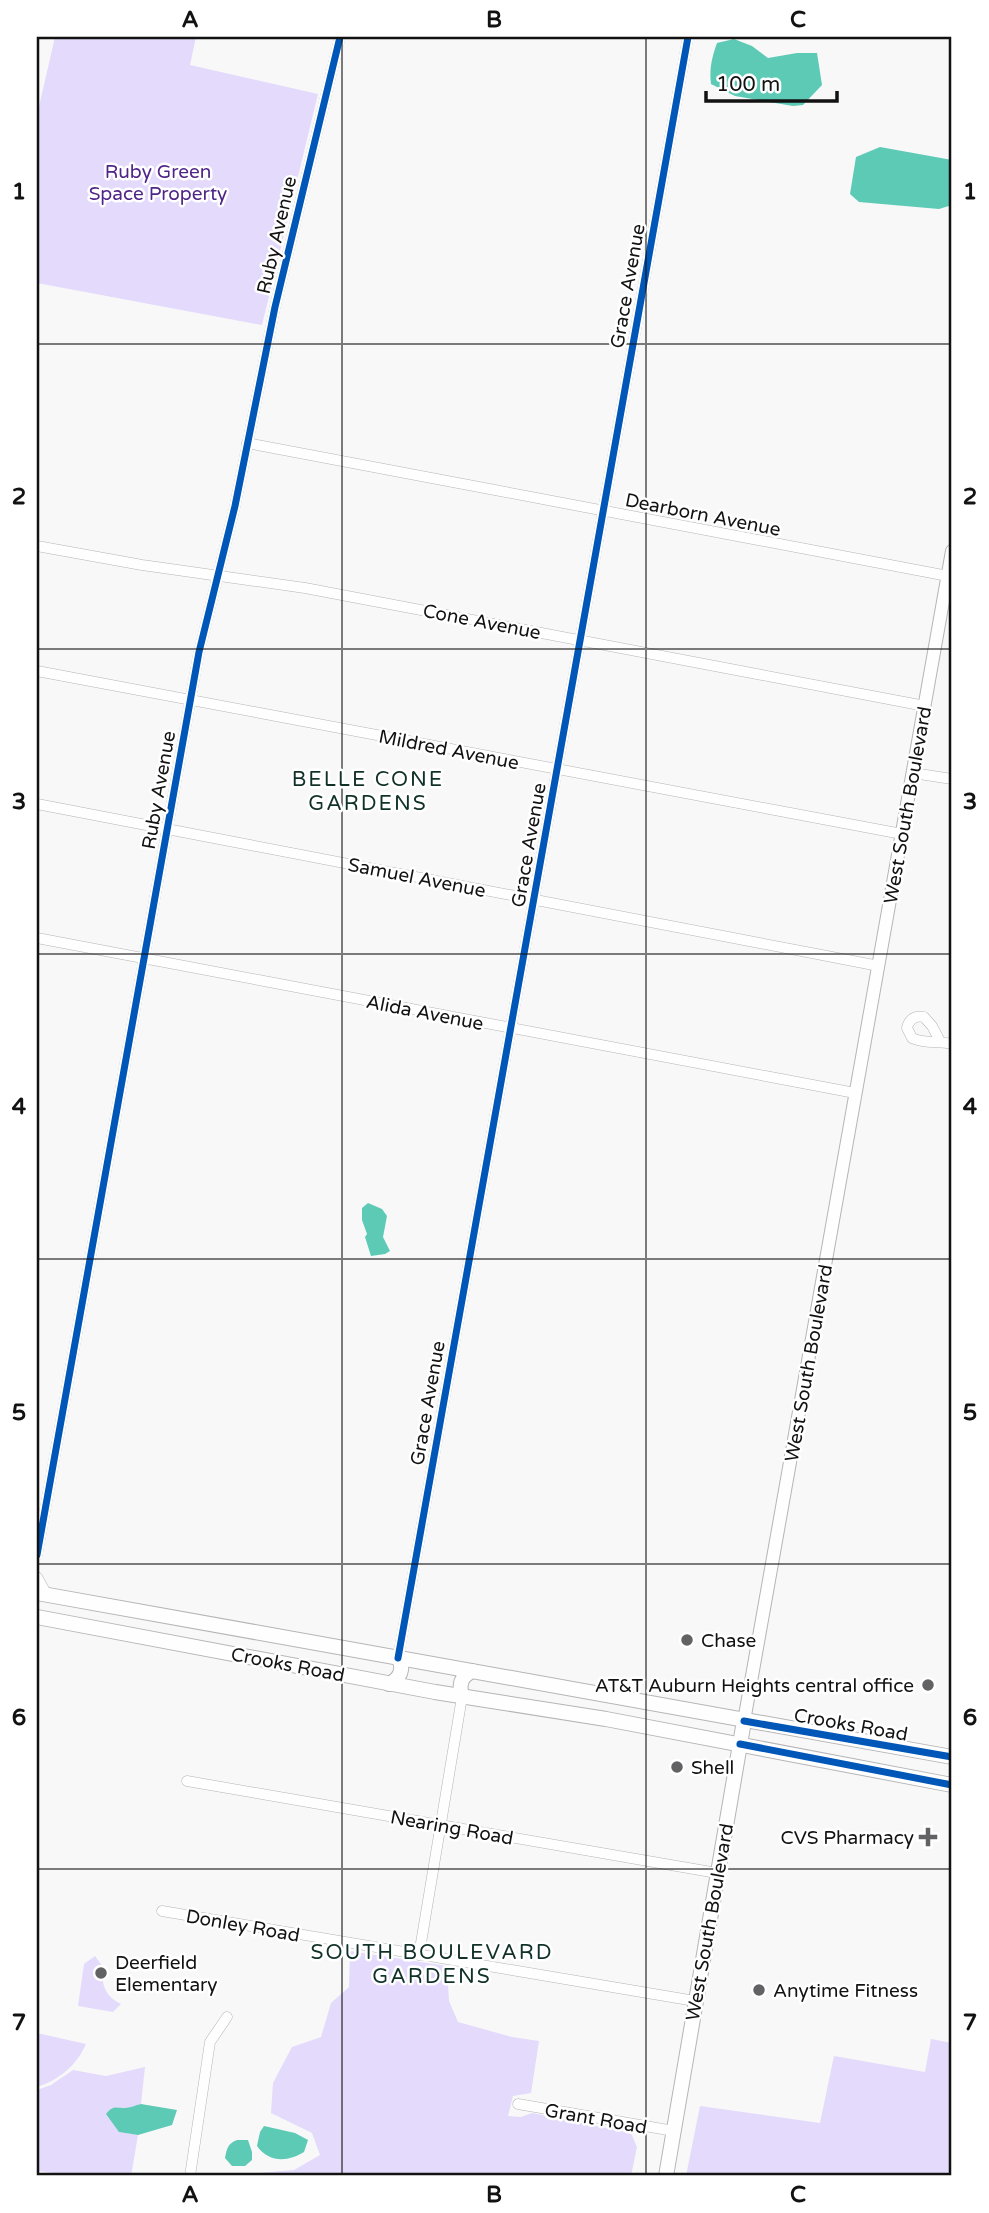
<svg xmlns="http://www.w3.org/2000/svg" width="989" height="2213" viewBox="0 0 989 2213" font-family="'Varela Round',sans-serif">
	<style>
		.green { fill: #e4dafb }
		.water { fill: #5dcab6 }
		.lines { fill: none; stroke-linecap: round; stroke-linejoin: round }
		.minor-casing { stroke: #b5b4b6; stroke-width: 11 }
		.tertiary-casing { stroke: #b5b4b6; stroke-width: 14 }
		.secondary-casing { stroke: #b5b4b6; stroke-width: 16 }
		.minor { stroke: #fefefe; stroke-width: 10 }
		.tertiary { stroke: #fefefe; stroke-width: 12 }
		.secondary { stroke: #fefefe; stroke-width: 14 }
		.cycleway-casing { stroke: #fff; stroke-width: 11 }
		.cycleway { stroke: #0057b8; stroke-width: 7 }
		.grid { fill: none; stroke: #121213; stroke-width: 2; stroke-opacity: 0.55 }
		.poi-dot { fill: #626264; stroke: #fff; stroke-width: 2.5 }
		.labels { text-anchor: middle; stroke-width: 5; stroke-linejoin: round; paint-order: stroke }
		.park-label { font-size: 19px; fill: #502589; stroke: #fff }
		.street-label { font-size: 19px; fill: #121213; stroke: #fff }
		.poi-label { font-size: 19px; fill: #121213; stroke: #fff; text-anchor: start }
		.neighbourhood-label { font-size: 21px; letter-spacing: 2px; fill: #103028; stroke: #fff }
		.neatline { fill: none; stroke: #121213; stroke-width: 2.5 }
		.grid-label { font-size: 23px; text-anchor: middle; font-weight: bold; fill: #121213 }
	</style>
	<rect width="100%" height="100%" fill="#f8f8f9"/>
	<g class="green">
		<path d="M55 37H196L190 65 318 94 262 325 37 283V115Z"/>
		<path d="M350 1951 447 1966 449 2001 458 2022 512 2037 539 2041 531 2093 513 2096 508 2116 521 2117 532 2113 631 2133 637 2147 631 2176H218L294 2170 320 2155 312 2133 271 2113 273 2083 292 2047 321 2037 331 2003 349 1987Z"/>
		<path d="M95 1956 103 1967C101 1985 105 1996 121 2004L113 2012 78 2006 84 1964Z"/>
		<path d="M37 2033 86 2044C77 2065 59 2080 37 2087Z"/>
		<path d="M931 2039 952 2043V2176H686L700 2106 820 2123 834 2056 925 2072Z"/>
		<path d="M145 2067 141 2104 127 2109 116 2107 119 2132 138 2135 131 2176H78L37 2171V2090L51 2085 73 2070 106 2076Z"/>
	</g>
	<g class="water">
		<path d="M734 39 752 46 768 58 797 53H817L822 85 803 105 793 106 735 96 711 84C709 69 712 57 717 43Z"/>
		<path d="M880 147 952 160V205L939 209 859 202 850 194 856 157Z"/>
		<path d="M368 1203 382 1209 387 1216 383 1237 390 1251 385 1254 371 1256 365 1237 367 1234 362 1220V1208Z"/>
		<path d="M141 2104 177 2110 172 2125 138 2135 119 2132 106 2114C113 2105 116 2108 125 2108 130 2108 136 2105 141 2104Z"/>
		<path d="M264 2126 295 2133 308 2140 304 2152C288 2162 269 2163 257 2146L260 2132Z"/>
		<path d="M237 2140H248L252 2152V2160L245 2166H232L225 2158C227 2149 227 2144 237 2140Z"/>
	</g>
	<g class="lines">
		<defs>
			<g id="minor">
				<path d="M247 443 948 576"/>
				<path d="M37 546 142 565 305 588 925 706"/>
				<path d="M37 671 902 834"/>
				<path d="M913 773 952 779"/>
				<path d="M37 804 879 966"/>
				<path d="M37 938 855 1093"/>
				<path d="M940 1041 932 1026 924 1017C915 1015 909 1019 907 1028L912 1038C924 1044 939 1041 952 1044"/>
				<path d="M37 1555 199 652 235 506 275 307 340 37"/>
				<path d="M37 1577 47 1595"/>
				<path d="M398 1658 688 37"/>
				<path d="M187 1781 717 1873"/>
				<path d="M162 1911 695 2001"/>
				<path d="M419 1955 462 1697"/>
				<path d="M518 2104 674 2131"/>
				<path d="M190 2176 210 2042 227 2017"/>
			</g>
			<path id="tertiary" d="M744 1721 952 551"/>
			<g id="secondary">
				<path d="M37 1593 952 1757"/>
				<path d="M37 1617 435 1692 606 1719 952 1785"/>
				<path d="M389 1684C400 1679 405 1668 398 1658"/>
				<path d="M462 1697C459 1685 460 1677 472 1671"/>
				<path d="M666 2176 744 1721"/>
			</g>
		</defs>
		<use href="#minor" class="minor-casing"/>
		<use href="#tertiary" class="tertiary-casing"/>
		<use href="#secondary" class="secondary-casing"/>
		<use href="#minor" class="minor"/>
		<use href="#tertiary" class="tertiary"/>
		<use href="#secondary" class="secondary"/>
		<defs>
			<g id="cycleway">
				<path d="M37 1555 199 652 235 506 275 307 340 37"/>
				<path d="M398 1658 688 37"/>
				<path d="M744 1721 952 1757"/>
				<path d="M740 1744 952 1785"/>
			</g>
		</defs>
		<use href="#cycleway" class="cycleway-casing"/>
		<use href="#cycleway" class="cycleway"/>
	</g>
	<path class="grid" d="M342 37V2176M646 37V2176M37 344H952M37 649H952M37 954H952M37 1259H952M37 1564H952M37 1869H952"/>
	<g class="poi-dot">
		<circle cx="687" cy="1640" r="7"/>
		<circle cx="928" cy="1685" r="7"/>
		<circle cx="677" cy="1767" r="7"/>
		<path d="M924.5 1826.5h7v7h7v7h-7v7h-7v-7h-7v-7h7z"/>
		<circle cx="101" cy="1973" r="7"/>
		<circle cx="759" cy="1990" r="7"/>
	</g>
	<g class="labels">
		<g class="park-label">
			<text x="158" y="178">Ruby Green<tspan x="158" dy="22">Space Property</tspan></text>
		</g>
		<g class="street-label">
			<text transform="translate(276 235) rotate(-77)" y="7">Ruby Avenue</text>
			<text transform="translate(627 286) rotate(-80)" y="7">Grace Avenue</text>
			<text transform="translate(703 514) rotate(11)" y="7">Dearborn Avenue</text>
			<text transform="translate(482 621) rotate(11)" y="7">Cone Avenue</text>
			<text transform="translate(449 749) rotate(11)" y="7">Mildred Avenue</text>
			<text transform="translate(158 790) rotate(-80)" y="7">Ruby Avenue</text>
			<text transform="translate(907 805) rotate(-80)" y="7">West South Boulevard</text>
			<text transform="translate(528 845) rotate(-80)" y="7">Grace Avenue</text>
			<text transform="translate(417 877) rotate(11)" y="7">Samuel Avenue</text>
			<text transform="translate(425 1012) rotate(11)" y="7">Alida Avenue</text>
			<text transform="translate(808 1363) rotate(-80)" y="7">West South Boulevard</text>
			<text transform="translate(427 1403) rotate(-80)" y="7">Grace Avenue</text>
			<text transform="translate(288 1664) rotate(11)" y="7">Crooks Road</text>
			<text transform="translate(851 1724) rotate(10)" y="7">Crooks Road</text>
			<text transform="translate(452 1827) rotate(10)" y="7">Nearing Road</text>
			<text transform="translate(709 1922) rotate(-80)" y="7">West South Boulevard</text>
			<text transform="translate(243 1925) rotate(10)" y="7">Donley Road</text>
			<text transform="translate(596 2118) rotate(10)" y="7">Grant Road</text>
		</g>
		<g class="poi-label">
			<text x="701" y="1647">Chase</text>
			<text x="914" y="1692" text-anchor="end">AT&amp;T Auburn Heights central office</text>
			<text x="691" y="1774">Shell</text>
			<text x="914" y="1844" text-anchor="end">CVS Pharmacy</text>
			<text x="115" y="1969">Deerfield<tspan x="115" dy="22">Elementary</tspan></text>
			<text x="773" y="1997">Anytime Fitness</text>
		</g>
		<g class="neighbourhood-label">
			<text x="368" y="786">BELLE CONE<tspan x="368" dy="24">GARDENS</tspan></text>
			<text x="432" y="1959">SOUTH BOULEVARD<tspan x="432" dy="24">GARDENS</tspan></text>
		</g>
	</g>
	<rect width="989" height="2213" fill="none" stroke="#ffffff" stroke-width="77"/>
	<path d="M706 91v10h131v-10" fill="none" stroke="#121213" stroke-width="3.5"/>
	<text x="716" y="91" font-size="21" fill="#121213" stroke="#ffffff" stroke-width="5" paint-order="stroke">100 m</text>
	<rect x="38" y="38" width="912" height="2136" class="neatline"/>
	<g class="grid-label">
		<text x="190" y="27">A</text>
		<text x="494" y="27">B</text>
		<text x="798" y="27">C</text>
		<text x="19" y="199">1</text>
		<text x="970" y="199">1</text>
		<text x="19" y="504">2</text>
		<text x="970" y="504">2</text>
		<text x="19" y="809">3</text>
		<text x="970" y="809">3</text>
		<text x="19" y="1114">4</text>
		<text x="970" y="1114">4</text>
		<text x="19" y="1420">5</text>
		<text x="970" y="1420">5</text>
		<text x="19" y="1725">6</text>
		<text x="970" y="1725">6</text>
		<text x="19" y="2030">7</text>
		<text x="970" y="2030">7</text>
		<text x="190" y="2202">A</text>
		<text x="494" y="2202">B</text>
		<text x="798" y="2202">C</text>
	</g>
</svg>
